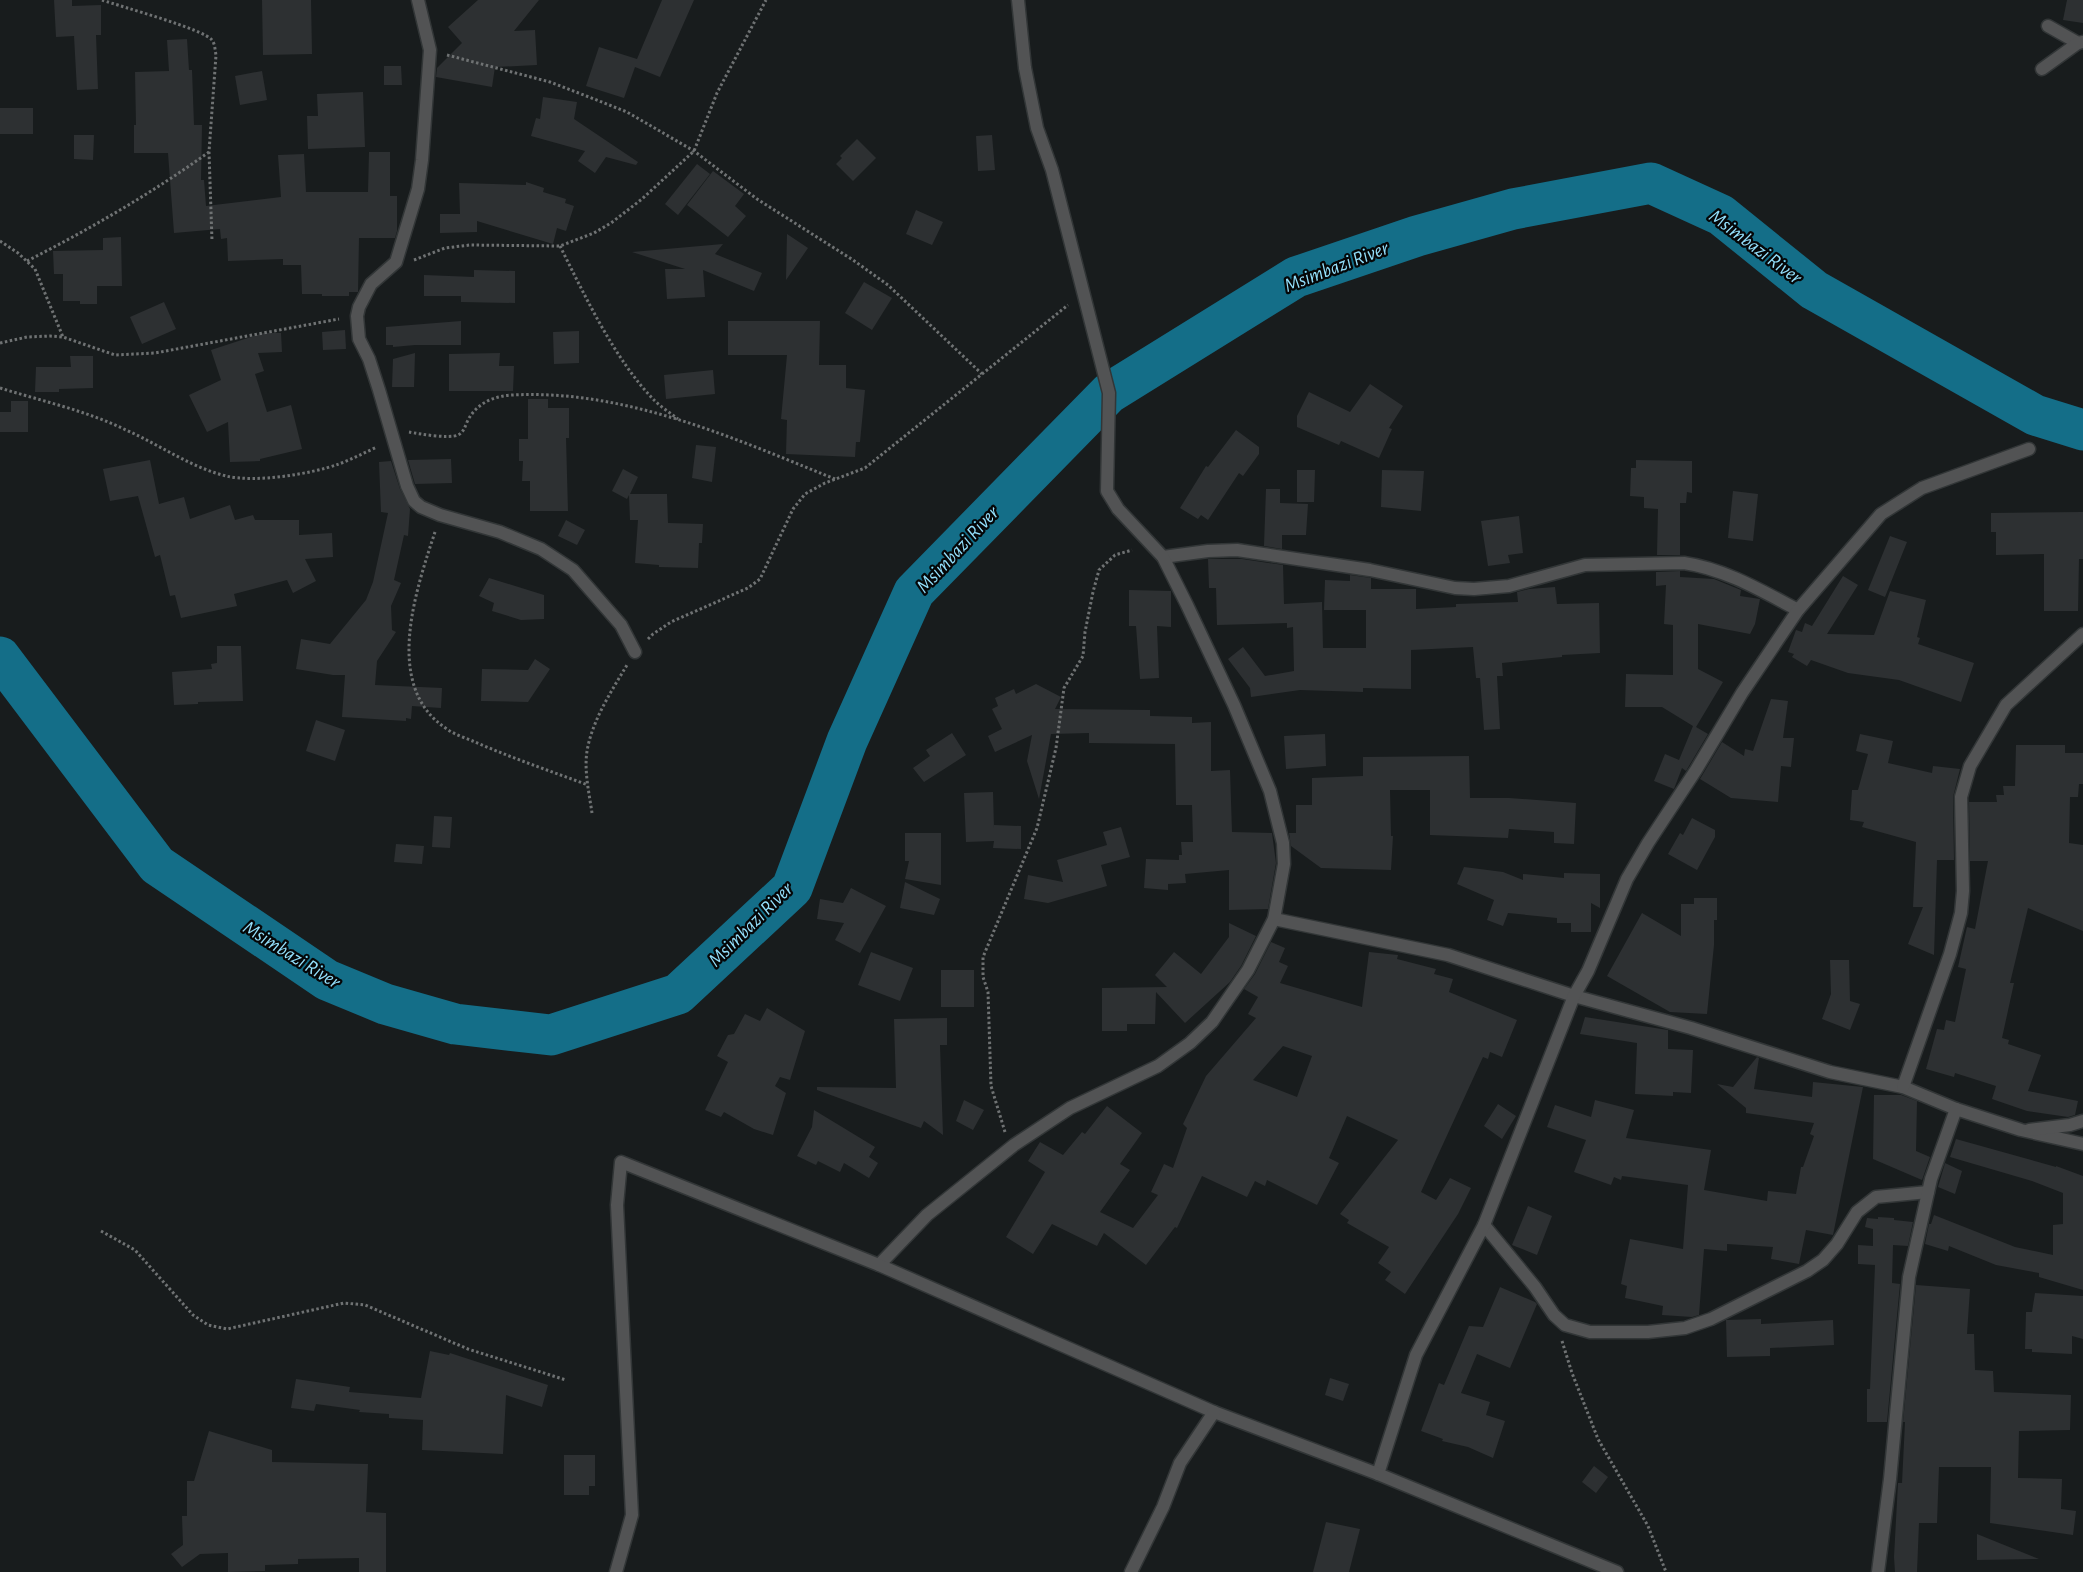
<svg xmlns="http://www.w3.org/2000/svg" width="2083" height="1572" viewBox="0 0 2083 1572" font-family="'Alegreya Sans',sans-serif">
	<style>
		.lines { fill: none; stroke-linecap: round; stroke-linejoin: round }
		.river { stroke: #146e88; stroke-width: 41 }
		.building { fill: #2d3032; fill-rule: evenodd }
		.minor-casing { stroke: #323637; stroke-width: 15 }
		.path { stroke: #6f7273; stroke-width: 3; stroke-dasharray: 2.5 2.5; stroke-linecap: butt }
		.minor { stroke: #525354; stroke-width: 12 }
		.labels { text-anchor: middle; stroke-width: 4.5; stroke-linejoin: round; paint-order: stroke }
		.water-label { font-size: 20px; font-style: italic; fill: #93dffb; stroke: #050607 }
	</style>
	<rect width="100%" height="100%" fill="#181c1d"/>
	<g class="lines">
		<path class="river" d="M0 657 157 865 327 980 385 1004 455 1024 551 1035 678 994 792 888 847 741 914 592 1109 393 1296 277 1417 236 1513 209 1651 183 1721 215 1814 290 2035 415 2083 430"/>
	</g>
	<g class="building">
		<path d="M54 0H72V6L101 5V35H96L98 89 77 90 74 36 56 37Z"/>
		<path d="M262 0H311L312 54 263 55Z"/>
		<path d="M478 0H539L514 31 535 30 537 65 495 67 492 87 436 77 437 68 462 43 448 27Z"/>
		<path d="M662 0H694L660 77 635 67 624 98 586 86 599 47 637 59Z"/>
		<path d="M2067 0H2083V23L2063 20Z"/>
		<path d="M187 39 189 70H192L194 125H202L201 180H204L206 206 281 197 278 155 304 154 306 192H368L369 152H390V196H397V231L395 238H359L358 292H349V296H322V294H302L301 265H283V259L228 261 227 238 221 239 220 229 174 233 168 153H134V125H136L135 72 169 71 167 40Z"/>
		<path d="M384 66H401L402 85H384Z"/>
		<path d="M262 71 267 100 240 105 235 76Z"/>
		<path d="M363 92 365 147 308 149 307 116H318L317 94Z"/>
		<path d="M543 97 577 102 574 119 638 162 636 165 606 157 595 173 578 161 585 151 531 136 536 118 540 119Z"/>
		<rect x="0" y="108" width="33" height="26"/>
		<path d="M74 135H94L93 160 74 159Z"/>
		<path d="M992 135 995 170 978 171 976 136Z"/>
		<path d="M857 139 876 158 853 181 836 164 842 158 840 156Z"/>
		<path d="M697 164 710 174 678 215 665 204Z"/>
		<path d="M713 171 744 194 735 206 746 216 728 237 687 205Z"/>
		<path d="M526 182 544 188 543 192 566 199 565 203 574 206 566 231 557 228 553 244 477 221V232L440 233V214H460L459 183 526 185Z"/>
		<path d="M916 210 943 222 932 245 906 234Z"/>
		<path d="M787 234 808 248 786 280Z"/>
		<path d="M121 237 122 286H97V304H80V301H63V274H54L53 251 103 250V238Z"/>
		<path d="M723 244 715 254 762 273 754 291 703 270 705 297 667 299 665 269H685L632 252Z"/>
		<path d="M474 270 515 271V303L461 302V296H424V275L474 277Z"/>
		<path d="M864 282 892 298 872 330 845 313Z"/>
		<path d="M164 302 176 329 142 344 130 317Z"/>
		<path d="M461 321V345H415L393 347V345H386V327Z"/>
		<path d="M728 321H820L819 365H846V388L865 390 860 442H856L855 457 786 454 787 420 781 419 787 355H728Z"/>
		<path d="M345 330 346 349 323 350 322 332Z"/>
		<path d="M579 331V363L554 364 553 332Z"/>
		<path d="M263 333H281L282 352 258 353 264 371 255 374 267 412 291 405 302 449 260 459V461L230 462 228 422 207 432 189 395 221 380 211 350Z"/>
		<path d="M415 353 414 387H392L393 359Z"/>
		<path d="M500 353 499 366H514L513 391H449V354Z"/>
		<path d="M70 356H93V388L59 389V392H35L36 367H71Z"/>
		<path d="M713 370 715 394 666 399 664 375Z"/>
		<path d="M1370 384 1403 406 1389 428 1392 429 1379 458 1341 441 1339 445 1297 427V416L1309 392 1350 412Z"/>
		<path d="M528 399H548V408H569V438H566L568 511H530V481H522L523 461H519V439H528Z"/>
		<path d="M11 401H28V432H0V412H11Z"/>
		<path d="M1236 430 1259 447V454L1243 476 1239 473 1208 520 1201 515 1198 519 1180 508 1206 466 1208 467Z"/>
		<path d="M696 445 716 447 712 482 692 478Z"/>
		<path d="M451 459 452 483 415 484 408 460Z"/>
		<path d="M150 460 159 504 184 497 190 519 230 505 235 520 253 515 255 520H299V535L332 533 333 557 305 559 316 581 293 593 287 580 234 594 237 606 181 618 175 595 170 596 160 555 155 557 138 496 110 501 103 469Z"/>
		<path d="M1636 460 1692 461V493L1687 492 1686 503H1680V555H1657L1658 509 1644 508V497L1630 496 1631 468H1636Z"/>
		<path d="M391 461 400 489 410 509 408 536 404 535 394 580 401 583 391 606 392 630 396 632 377 661 375 685 442 688 441 708 412 706 411 719 406 718V721L342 717 345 675H333L296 669 301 639 330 644 366 600 373 582 388 513 381 512 379 462Z"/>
		<path d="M623 469 638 477 630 494H667L668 523 703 524 702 543H699L698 568 659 567V565L635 563 638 520H630L629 495 627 499 612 491Z"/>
		<path d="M1297 470H1315L1314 502H1297Z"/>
		<path d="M1382 470 1424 471 1421 511 1381 507Z"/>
		<path d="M1266 489H1280V503L1308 504 1306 535H1282V549L1264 546Z"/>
		<path d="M1733 491 1758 494 1753 541 1728 538Z"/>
		<path d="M2083 512V559H2079L2078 611H2044V554L1996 555V532H1991V513Z"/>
		<path d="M1519 516 1523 553 1508 555 1510 563 1488 566 1481 521Z"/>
		<path d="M566 520 585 530 577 545 558 536Z"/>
		<path d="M1890 536 1907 542 1885 597 1868 590Z"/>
		<path d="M1208 559H1242L1283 565 1284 604 1322 602 1323 648H1366V610H1324L1325 580 1350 581V575L1371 578V589H1416V609L1456 607V604L1518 602 1517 592 1529 589 1555 587 1557 604 1599 603 1600 653 1562 655V657L1502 663 1503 676H1497L1500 729 1484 730 1480 678H1476L1473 647 1411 650V689L1363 688V692L1300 690 1251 697 1250 688 1228 659 1243 647 1265 676 1294 671 1293 627 1287 628V623L1217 625 1216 588H1209Z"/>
		<path d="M1680 571V577L1714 579 1741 590 1740 596 1760 599 1755 624 1750 634 1698 624V669L1723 682 1696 727 1708 734 1686 771 1682 768 1674 789 1654 781 1665 754 1679 760 1693 726 1662 707H1625L1626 674 1673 675V625L1664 624 1666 585 1656 586V572Z"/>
		<path d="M1843 576 1858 585 1827 634 1874 635 1890 591 1926 600 1917 637 1920 638 1918 644 1974 663 1961 702 1899 680 1848 673 1811 660 1807 666 1792 657 1794 654 1788 652 1796 630 1802 632 1805 623 1812 626Z"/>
		<path d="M489 578 544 595V619L521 620 492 611 494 603 479 596Z"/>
		<path d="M1129 590 1171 591V627L1157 626 1159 678 1140 679 1136 626H1129Z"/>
		<path d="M217 646H241L243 701 198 702V704L174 705 172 672 212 669 211 664 217 663Z"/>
		<path d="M535 659 550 669 528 702 481 701 482 669 528 670Z"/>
		<path d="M1036 684 1061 697 1055 709 1150 710V716L1192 717V723L1211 722V771L1230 770 1232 832 1272 833 1276 863 1268 909 1229 910V870L1185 874 1186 883 1168 884V890L1144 888 1146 859 1179 860V855H1182L1181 842H1193L1192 805H1176L1175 744 1089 743V733L1051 734 1039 799 1027 761 1032 735 995 752 988 736 1002 729 992 709 998 706 995 698 1014 689 1016 694Z"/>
		<path d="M1771 699 1788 701 1783 738H1794L1791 767 1781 766 1778 802 1731 798 1700 779 1722 742 1744 756 1745 749 1753 751Z"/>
		<path d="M316 720 345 730 335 761 306 751Z"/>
		<path d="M952 733 966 755 924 782 913 768 930 756 926 750Z"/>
		<path d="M1325 734 1326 766 1286 769 1284 736Z"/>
		<path d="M1860 734 1893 741 1888 763 1932 773 1933 766 1960 769 1953 797 1954 860H1937L1934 955 1908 944 1923 907H1913L1916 842 1862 827 1864 822 1850 820 1852 790H1858L1868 754 1856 751Z"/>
		<path d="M2016 745H2065V753H2083V784H2079L2078 797H2070L2069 843 2083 845V931L2028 908 2010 983H2014L2002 1038 2009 1040 2008 1044 2041 1055 2028 1091 2078 1101 2075 1115 2068 1117 2027 1111 1992 1099 1996 1086 1955 1073 1954 1077 1926 1069 1937 1029 1944 1030 1946 1020 1955 1022 1966 969 1958 967 1967 927 1975 929 1988 861H1970L1969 802H1997L1996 795H2004L2003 786H2015Z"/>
		<path d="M1469 756 1470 798H1509L1576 803 1574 844 1554 843V832L1509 829 1508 838 1430 835V790H1390L1391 836H1393L1391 870 1321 868 1291 846 1289 833H1296V805H1312V778L1363 776V757Z"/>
		<path d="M993 792 994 829V825L1021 826V849L993 848 994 841 966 842 964 793Z"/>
		<path d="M434 816 452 817 450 848 432 847Z"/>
		<path d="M1692 818 1715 830V837L1697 870 1668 854 1680 833 1683 835Z"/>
		<path d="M1121 827 1130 857 1101 865 1107 886 1048 903 1024 899 1028 875 1063 882 1057 860 1107 845 1103 832Z"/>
		<path d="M905 833H941V885L905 879 909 861H905Z"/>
		<path d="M396 844 424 846 422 864 394 862Z"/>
		<path d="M1464 867 1503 872 1523 880V874L1564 878V873L1600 874V908L1591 903V932H1571V923H1557V918L1508 913 1503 926 1487 920 1494 900 1457 884Z"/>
		<path d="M905 882 940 899 934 915 900 908Z"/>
		<path d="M851 888 886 906 860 953 835 940 844 923 817 919 820 899 843 903Z"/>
		<path d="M1694 898H1717V920H1714V945L1707 1014 1670 1012 1607 976 1642 913 1681 936V904H1694Z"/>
		<path d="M1229 923 1256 936 1241 966 1230 982 1185 1023 1156 992 1155 1024H1127V1031H1102V988L1167 987 1155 975 1174 952 1201 974 1229 937Z"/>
		<path d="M1271 942 1285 948 1279 962 1288 966 1280 983 1362 1007 1369 952 1398 955 1397 959 1436 969 1434 974 1453 979 1449 992 1517 1020 1502 1057 1490 1052 1488 1059 1483 1057 1421 1192 1436 1200 1450 1178 1471 1188 1458 1214 1405 1294 1385 1280 1391 1272 1378 1263 1389 1247 1347 1223 1349 1220 1340 1214 1398 1140 1347 1116 1329 1158 1339 1163 1317 1205 1267 1180 1265 1186 1255 1181 1247 1197 1202 1176 1177 1228 1175 1227 1146 1265 1104 1233 1097 1246 1052 1224 1033 1254 1006 1237 1045 1172 1028 1161 1040 1142 1063 1155 1082 1132 1085 1134 1107 1106 1142 1133 1120 1164 1130 1170 1100 1212 1133 1228 1158 1195 1151 1192 1164 1164 1173 1168 1187 1128 1183 1124 1206 1076 1256 1018 1248 1014 1258 997 1244 989 1255 974ZM1283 1046 1312 1056 1297 1097 1253 1080Z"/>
		<path d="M871 952 913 968 900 1001 858 985Z"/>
		<path d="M1830 960H1849L1850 1001 1860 1004 1850 1030 1822 1019 1831 994Z"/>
		<rect x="941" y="970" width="33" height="37"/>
		<path d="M767 1008 805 1031 790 1080 780 1077 775 1086 786 1093 773 1135 754 1129 724 1112 721 1117 705 1110 728 1062 717 1056 728 1035 734 1034 745 1014 760 1021Z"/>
		<path d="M1585 1017 1668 1030V1049L1693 1050 1691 1093 1673 1092V1096L1635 1094 1637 1043 1580 1034Z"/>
		<path d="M947 1018V1045H940L943 1135 924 1121 921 1128 817 1090V1087L896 1088 894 1019Z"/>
		<path d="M1757 1057 1759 1058 1754 1089 1812 1097 1813 1082 1863 1087 1833 1235 1806 1230 1799 1264 1771 1259 1773 1247 1727 1244V1251L1704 1249 1699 1315 1692 1317 1662 1315 1663 1306 1625 1298 1627 1286 1621 1284 1630 1239 1683 1249 1688 1185 1622 1176 1621 1180 1614 1177 1611 1185 1574 1172 1586 1140 1547 1127 1555 1105 1591 1117 1595 1100 1634 1110 1626 1138 1711 1150 1704 1190 1767 1201 1768 1191 1796 1194 1801 1167H1803L1814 1136 1810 1134 1814 1123 1746 1113V1108L1717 1084 1733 1087Z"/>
		<path d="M1874 1095H1901L1917 1101 1916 1151 1930 1157 1922 1180 1873 1159Z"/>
		<path d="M964 1100 984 1110 973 1130 956 1121Z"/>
		<path d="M1498 1104 1516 1116 1502 1139 1484 1126Z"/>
		<path d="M814 1110 875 1147 869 1157 878 1163 869 1178 844 1163 840 1172 818 1161 816 1165 797 1156 812 1127Z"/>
		<path d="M1956 1139 2056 1167V1166L2083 1176V1290L2039 1277V1273L1996 1265 1949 1246 1948 1251 1925 1244 1929 1224H1931L1934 1215 2015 1247 2053 1255V1225L2063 1224V1193L2032 1181 1950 1157Z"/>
		<path d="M1945 1163 1962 1171 1955 1194 1938 1187Z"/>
		<path d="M1528 1206 1552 1216 1537 1255 1512 1245Z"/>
		<path d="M1878 1217 1894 1218V1220L1913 1222 1908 1246 1893 1245 1892 1283 1900 1284 1887 1422H1867V1389H1870L1875 1265 1858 1264V1245L1873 1246V1229L1865 1227 1867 1218 1878 1219Z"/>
		<path d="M1916 1285 1970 1289 1967 1334H1974L1975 1370 1993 1371 1994 1392 2071 1395 2070 1430 2019 1431 2018 1478 2062 1479 2061 1509 2076 1511 2073 1535 1990 1523 1991 1467H1939L1937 1523H1919L1917 1572H1895L1894 1557 1898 1483H1902L1905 1422H1903Z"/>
		<path d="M1500 1287 1535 1302 1537 1304 1510 1368 1477 1354 1461 1393 1490 1402 1486 1415 1505 1421 1493 1458 1468 1447 1442 1441 1443 1439 1421 1431 1439 1383 1444 1385 1469 1326 1483 1327Z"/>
		<path d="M2035 1293 2083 1296V1339L2072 1336V1354L2032 1352V1349H2025L2026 1312H2032Z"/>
		<path d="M1761 1319V1324L1833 1320 1834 1345 1770 1348V1356L1727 1357 1726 1320Z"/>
		<path d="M430 1351 449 1355 450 1353 548 1385 542 1407 506 1395 503 1454 422 1450 423 1420 389 1418V1414L359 1412 360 1410 316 1404 314 1411 291 1408 296 1379 350 1387 349 1392 421 1398Z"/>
		<path d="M1330 1378 1349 1384 1343 1401 1325 1395Z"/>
		<path d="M209 1431 272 1450V1462L368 1464 366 1512 386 1513V1572H359V1558L298 1559V1564L265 1565V1571L228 1572V1553L200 1554 182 1567 171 1554 183 1545 182 1516H187V1481H194Z"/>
		<path d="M564 1455H595V1486H589V1495H564Z"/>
		<path d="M1594 1466 1608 1477 1596 1493 1582 1482Z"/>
		<path d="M1326 1522 1360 1529 1349 1572H1313Z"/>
		<path d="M1977 1534 2039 1559H2038L1977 1560Z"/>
	</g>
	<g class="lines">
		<defs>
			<g id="minor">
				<path d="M418 0 430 50 422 160 418 189 396 262 371 284 359 307 357 316 359 339 369 359 379 390 407 486 414 501 421 507 440 515 500 532 541 549 573 570 621 625 635 652"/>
				<path d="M2048 26 2078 43 2083 42"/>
				<path d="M2042 69 2078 43"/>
				<path d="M1163 557 1208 551 1237 550 1370 570 1455 588 1474 589 1509 586 1585 565 1684 563C1725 569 1762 591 1798 610"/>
				<path d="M1274 919 1448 955 1574 996 1691 1028 1830 1072 1903 1087 1956 1109 2021 1130 2083 1144"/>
				<path d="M1903 1087 1950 954 1961 913 1963 891 1961 797 1970 766 2006 705 2083 634"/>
				<path d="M2029 1130 2070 1125 2083 1121"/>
				<path d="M1484 1225 1535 1287 1554 1315 1565 1325 1590 1332H1648L1685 1328 1711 1319 1807 1271 1823 1260 1837 1244 1857 1212 1876 1197 1928 1192"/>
				<path d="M879 1265 927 1215 1014 1145 1070 1108 1158 1066 1190 1043 1212 1022 1248 970 1274 919 1284 864 1283 843 1270 791 1234 705 1187 605 1163 557 1118 509 1107 491 1109 393 1052 170 1037 128 1025 68 1018 0"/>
				<path d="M1378 1474 1416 1355 1484 1225 1574 996 1588 971 1627 879 1648 843 1696 770 1742 693 1798 610 1881 514 1922 488 2029 449"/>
				<path d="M616 1572 632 1515 617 1205 621 1162 879 1265 1214 1412 1378 1474 1617 1572"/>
				<path d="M1131 1572 1163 1507 1180 1463 1214 1412"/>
				<path d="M1878 1572 1890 1479 1909 1277 1931 1179 1956 1109"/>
			</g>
		</defs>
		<use href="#minor" class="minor-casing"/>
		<g class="path">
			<path d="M102 0C122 7 203 29 212 40 215 44 215 50 216 55L209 152 212 241"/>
			<path d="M447 55 550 82 589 97 627 112 694 151 757 199 853 260 888 285 982 374"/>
			<path d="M0 241 18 253 35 269 63 337"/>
			<path d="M560 246C585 296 615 360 654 400 661 407 670 413 678 419"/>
			<path d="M414 260 445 248 470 245 560 246 594 233 611 223 642 199 694 151 717 93 766 0"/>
			<path d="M27 261C90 229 152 193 209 152"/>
			<path d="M0 343 27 337 50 336 63 337 115 355 155 353 339 319"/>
			<path d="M0 388C42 401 87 411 126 430 160 445 190 467 226 476 255 483 311 474 339 464 352 459 364 453 377 447"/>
			<path d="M409 432C420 434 449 439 458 435 464 432 465 426 468 420 477 403 494 396 512 395 625 389 733 438 835 479"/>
			<path d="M435 532C416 590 382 687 447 729 455 735 466 738 475 742 512 758 550 771 588 785"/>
			<path d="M648 639 653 634 671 622 748 588 760 579 793 509 805 494 825 483 865 468 1068 305"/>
			<path d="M592 813C589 792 583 767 588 746 594 718 612 690 627 665"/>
			<path d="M1005 1132 991 1086 988 992 983 977V957L1037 828 1056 748 1064 688 1083 656 1085 632 1093 592 1099 570 1115 555 1132 550"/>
			<path d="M101 1231 135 1250 193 1315 208 1325 227 1329 344 1303 365 1305 468 1349 566 1380"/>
			<path d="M1562 1341 1572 1373 1598 1439 1648 1526 1666 1572"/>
		</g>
		<use href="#minor" class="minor"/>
	</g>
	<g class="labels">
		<g class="water-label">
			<text transform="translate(1756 246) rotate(37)" y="7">Msimbazi River</text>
			<text transform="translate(1336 266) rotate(-21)" y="7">Msimbazi River</text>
			<text transform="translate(957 549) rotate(-47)" y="7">Msimbazi River</text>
			<text transform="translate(750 924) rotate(-45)" y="7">Msimbazi River</text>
			<text transform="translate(292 954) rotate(32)" y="7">Msimbazi River</text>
		</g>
	</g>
</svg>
